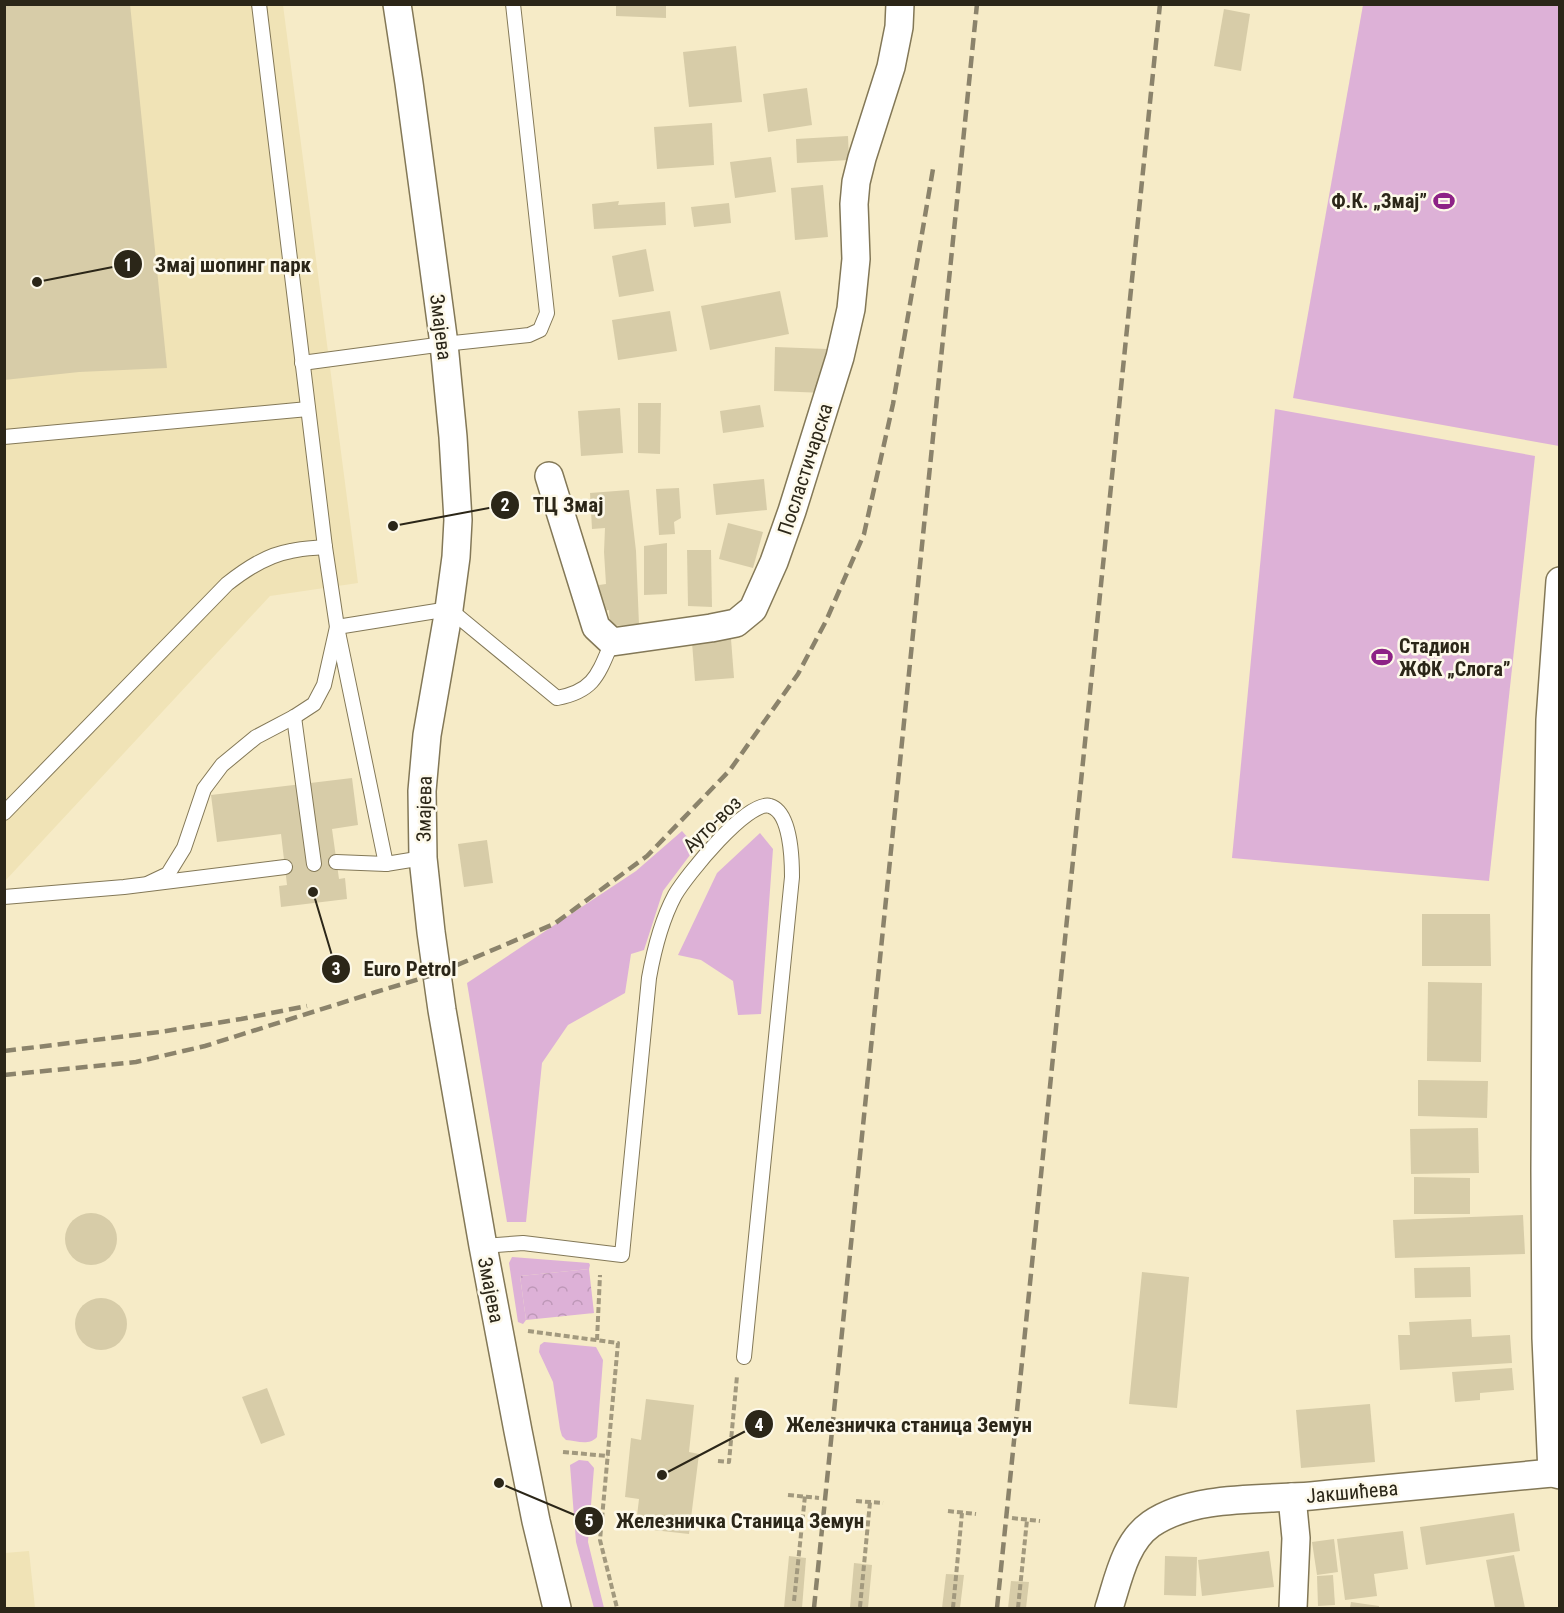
<svg xmlns="http://www.w3.org/2000/svg" width="1564" height="1613" viewBox="0 0 1564 1613" font-family="'Roboto Condensed',sans-serif">
	<style>
		.built { fill: #f0e3b6 }
		.green { fill: #ddb1d7 }
		.park { fill: url(#park-crowns) }
		.building { fill: #d7cca8 }
		.lines { fill: none; stroke-linecap: round; stroke-linejoin: round }
		.lane-casing { stroke: #837857; stroke-width: 16 }
		.street-casing { stroke: #837857; stroke-width: 30 }
		.path { stroke: #a2997e; stroke-width: 4; stroke-dasharray: 6 3; stroke-linecap: butt }
		.lane { stroke: #fff; stroke-width: 14 }
		.street { stroke: #fff; stroke-width: 27 }
		.rail { stroke: #8b836b; stroke-width: 4.5; stroke-dasharray: 12 6; stroke-linecap: butt }
		.labels { text-anchor: middle; stroke-width: 5; stroke-linejoin: round; paint-order: stroke }
		.poi-label { font-size: 20px; font-weight: bold; fill: #2b2618; stroke: #fdf9ea; text-anchor: end }
		.street-label { font-size: 20px; fill: #2b2618; stroke: #fdf9ea }
		.leader { fill: none; stroke: #2b2618; stroke-width: 2 }
		.callout-dot { fill: #2b2618; stroke: #fdf9ea; stroke-width: 2 }
		.mark-label { font-size: 18px; text-anchor: middle; font-weight: bold; fill: #fff }
		.callout-label { font-size: 21px; text-anchor: middle; font-weight: bold; fill: #2b2618; stroke: #fdf9ea; stroke-width: 5; stroke-linejoin: round; paint-order: stroke }
	</style>
	<defs>
		<pattern id="park-crowns" width="20" height="18" patternUnits="userSpaceOnUse" patternTransform="scale(1.5)"><rect width="20" height="18" fill="#ddb1d7"/><path d="M2 6a3 3 0 1 1 6 0M12 15a3 3 0 1 1 6 0" fill="none" stroke="#be98b8"/></pattern>
	</defs>
	<rect width="100%" height="100%" fill="#f6ebc7"/>
	<g class="built">
		<path d="M5 5H283L358 583 270 596 5 881Z"/>
		<path d="M29 1551 35 1608H5V1553Z"/>
	</g>
	<g class="green">
		<path d="M1363 5H1559V446L1293 398Z"/>
		<path d="M1275 409 1535 456 1489 881 1232 858Z"/>
		<path d="M682 831 696 847 663 891 644 950 631 954 625 993 568 1025 542 1063 526 1222H507L467 983 636 871Z"/>
		<path d="M760 833 773 849 761 1014 738 1015 733 981 701 960 678 955 717 873Z"/>
		<path d="M512 1257 589 1263 590 1265 589 1269 520 1276 526 1320 523 1324 518 1322 509 1263Z"/>
		<path d="M544 1342 596 1347 603 1360 597 1437C589 1446 577 1441 566 1440L562 1436 560 1429 553 1382 539 1352 540 1345Z"/>
		<path d="M579 1460 588 1461 594 1468 588 1542 604 1608H594L576 1542 570 1465Z"/>
	</g>
	<path class="park" d="M589 1269 594 1313 526 1320 520 1276Z"/>
	<g class="building">
		<path d="M4 4H130L167 368 79 372 4 380Z"/>
		<path d="M616 4H666V18L616 16Z"/>
		<path d="M1224 9 1250 14 1241 71 1214 66Z"/>
		<path d="M736 46 742 102 689 107 683 52Z"/>
		<path d="M807 88 812 125 768 132 763 94Z"/>
		<path d="M712 123 714 165 657 169 654 127Z"/>
		<path d="M848 136 849 160 797 163 796 139Z"/>
		<path d="M771 157 776 192 735 198 730 162Z"/>
		<path d="M823 185 828 237 795 240 791 188Z"/>
		<path d="M619 201 618 205 665 202 666 225 594 229 592 204Z"/>
		<path d="M729 203 731 223 694 227 691 207Z"/>
		<path d="M646 249 654 291 619 297 612 256Z"/>
		<path d="M780 291 789 334 710 350 701 306Z"/>
		<path d="M670 311 677 351 618 360 612 320Z"/>
		<path d="M775 347 827 349 825 393 774 391Z"/>
		<path d="M638 403H661L660 454 638 453Z"/>
		<path d="M760 405 764 427 723 433 720 411Z"/>
		<path d="M620 408 623 453 581 456 578 411Z"/>
		<path d="M764 479 767 510 716 515 713 484Z"/>
		<path d="M679 488 681 518 674 522 675 534 659 535 656 489Z"/>
		<path d="M629 490 636 551 639 625 610 626 609 610 600 611 599 585 606 584 604 552 605 528 592 529 590 493Z"/>
		<path d="M728 523 763 532 753 568 719 559Z"/>
		<path d="M667 543V594L644 595V546Z"/>
		<path d="M687 550H711L712 607 688 606Z"/>
		<path d="M731 639 734 678 695 681 692 642Z"/>
		<path d="M352 778 358 825 332 829 339 879 345 878 347 899 281 907 279 886 287 885 281 834 217 842 211 795Z"/>
		<path d="M487 840 493 883 464 887 458 844Z"/>
		<path d="M1422 914H1490L1491 966H1422Z"/>
		<path d="M1428 982 1482 983 1481 1062 1427 1061Z"/>
		<path d="M1418 1080 1488 1081 1487 1118 1418 1116Z"/>
		<path d="M1478 1128 1479 1173 1411 1174 1410 1129Z"/>
		<path d="M1414 1177 1470 1178V1214H1414Z"/>
		<circle cx="91" cy="1239" r="26"/>
		<path d="M1523 1215 1525 1254 1395 1258 1393 1220Z"/>
		<path d="M1470 1267 1471 1297 1415 1298 1414 1268Z"/>
		<path d="M1142 1272 1189 1277 1177 1408 1129 1404Z"/>
		<circle cx="101" cy="1324" r="26"/>
		<path d="M1471 1319 1472 1337 1510 1335 1512 1363 1400 1370 1398 1335H1410L1409 1322Z"/>
		<path d="M1512 1368 1514 1390 1480 1393V1400L1455 1402 1452 1372Z"/>
		<path d="M267 1388 285 1435 261 1444 242 1397Z"/>
		<path d="M646 1399 694 1405 689 1452 699 1454 689 1534 644 1529 646 1517 637 1516 639 1499 625 1497 631 1438 641 1440Z"/>
		<path d="M1370 1404 1375 1462 1301 1468 1296 1410Z"/>
		<path d="M1514 1513 1520 1551 1426 1565 1420 1527Z"/>
		<path d="M1403 1531 1408 1569 1374 1574 1377 1596 1345 1600 1337 1539Z"/>
		<path d="M1334 1539 1338 1572 1317 1575 1312 1542Z"/>
		<path d="M1269 1551 1274 1587 1202 1596 1198 1560Z"/>
		<path d="M1514 1555 1525 1608H1495L1486 1560Z"/>
		<path d="M789 1556 806 1558 802 1608H784Z"/>
		<path d="M1165 1556 1197 1557 1196 1596 1164 1595Z"/>
		<path d="M854 1563 872 1565 868 1608H850Z"/>
		<path d="M946 1574 964 1575 960 1608H942Z"/>
		<path d="M1333 1575 1335 1605 1318 1606 1317 1576Z"/>
		<path d="M1011 1581 1029 1582 1026 1608H1008Z"/>
		<path d="M1351 1602 1379 1606V1608H1350Z"/>
	</g>
	<g class="lines">
		<defs>
			<g id="lane">
				<path d="M259 4 325 547 337 627 386 864 423 858"/>
				<path d="M302 363 444 344 529 335 540 330 547 313 513 4"/>
				<path d="M4 437 308 409"/>
				<path d="M294 717 314 864"/>
				<path d="M4 813 227 584C246 569 267 555 291 551 302 548 314 548 325 547"/>
				<path d="M336 862 386 864"/>
				<path d="M149 883 168 874 184 848 204 789 222 765 256 737 294 717 314 704 324 685 337 627 449 609 557 698C594 691 598 675 612 642"/>
				<path d="M4 897 124 887 285 867"/>
				<path d="M483 1246 523 1243 622 1255 649 978C654 950 661 921 675 895 686 876 748 799 770 806 791 812 792 860 792 877L744 1357"/>
			</g>
			<g id="street">
				<path d="M397 4 409 83 444 344 453 437 458 520 456 557 449 609 427 735 422 791 423 858 431 932 442 1010 483 1246 518 1431 536 1521 557 1608"/>
				<path d="M549 476 596 627 612 642 711 628 736 623 753 609 774 562 792 511 840 357 851 309 856 259 854 204 856 182 862 158 891 67 899 27 900 4"/>
				<path d="M1552 1473 1546 1338 1545 1171 1546 971 1550 720 1560 581"/>
				<path d="M1292 1497 1296 1538 1293 1608"/>
				<path d="M1109 1608C1118 1580 1125 1542 1151 1524 1193 1495 1261 1500 1311 1496 1391 1488 1471 1481 1552 1473L1560 1475"/>
			</g>
		</defs>
		<use href="#lane" class="lane-casing"/>
		<use href="#street" class="street-casing"/>
		<g class="path">
			<path d="M528 1331 618 1343 600 1540 617 1608"/>
			<path d="M597 1340 600 1275"/>
			<path d="M563 1452 608 1456"/>
			<path d="M718 1461 729 1462 737 1376"/>
			<path d="M788 1495 819 1498"/>
			<path d="M856 1501 883 1503"/>
			<path d="M948 1511 976 1514"/>
			<path d="M1012 1518 1040 1521"/>
			<path d="M794 1601 805 1496"/>
			<path d="M860 1607 870 1502"/>
			<path d="M953 1608 962 1513"/>
			<path d="M1018 1608 1027 1520"/>
		</g>
		<use href="#lane" class="lane"/>
		<use href="#street" class="street"/>
		<g class="rail">
			<path d="M4 1051 160 1032 241 1019 307 1006"/>
			<path d="M4 1075 136 1062 205 1046 376 992 436 974 554 924 647 856 730 770 798 674 826 621 864 534 893 404 933 169"/>
			<path d="M814 1608 977 4"/>
			<path d="M997 1608 1160 4"/>
		</g>
	</g>
	<defs>
		<symbol id="stadium-bare" viewBox="-9 -9 18 18"><path d="M0-5a6.5 5 0 1 0 0 10a6.5 5 0 1 0 0-10ZM-3.5-1.8h7v3.6h-7Z" fill="#8d2286" stroke="#fdf9ea" stroke-width="2.5" paint-order="stroke"/></symbol>
	</defs>
	<g fill-rule="evenodd">
		<use href="#stadium-bare" x="1429" y="186" width="30" height="30"/>
		<use href="#stadium-bare" x="1367" y="642" width="30" height="30"/>
	</g>
	<g class="labels">
		<g class="poi-label">
			<text x="1427" y="208">Ф.К. „Змај”</text>
			<text x="1399" y="653" text-anchor="start">Стадион<tspan x="1399" dy="23">ЖФК „Слога”</tspan></text>
		</g>
		<g class="street-label">
			<text transform="translate(441 327) rotate(83)" y="7">Змајева</text>
			<text transform="translate(805 469) rotate(-72)" y="7">Посластичарска</text>
			<text transform="translate(424 809) rotate(-89)" y="7">Змајева</text>
			<text transform="translate(712 824) rotate(-44)" y="7">Ауто-воз</text>
			<text transform="translate(491 1290) rotate(79)" y="7">Змајева</text>
			<text transform="translate(1352 1492) rotate(-5)" y="7">Јакшићева</text>
		</g>
	</g>
	<path class="leader" d="M37 282L128 264M393 526L505 505M313 892L336 969M662 1475L759 1424M499 1483L589 1521"/>
	<g class="callout-dot">
		<circle cx="37" cy="282" r="6"/>
		<circle cx="393" cy="526" r="6"/>
		<circle cx="313" cy="892" r="6"/>
		<circle cx="662" cy="1475" r="6"/>
		<circle cx="499" cy="1483" r="6"/>
		<circle cx="128" cy="264" r="15"/>
		<circle cx="505" cy="505" r="15"/>
		<circle cx="336" cy="969" r="15"/>
		<circle cx="759" cy="1424" r="15"/>
		<circle cx="589" cy="1521" r="15"/>
	</g>
	<g class="mark-label">
		<text x="128" y="271">1</text>
		<text x="505" y="511">2</text>
		<text x="336" y="975">3</text>
		<text x="759" y="1431">4</text>
		<text x="589" y="1527">5</text>
	</g>
	<g class="callout-label">
		<text x="233" y="272">Змај шопинг парк</text>
		<text x="568" y="512">ТЦ Змај</text>
		<text x="410" y="976">Euro Petrol</text>
		<text x="909" y="1432">Железничка станица Земун</text>
		<text x="740" y="1528">Железничка Станица Земун</text>
	</g>
	<rect width="1564" height="1613" fill="none" stroke="#2b2618" stroke-width="12"/>
</svg>
